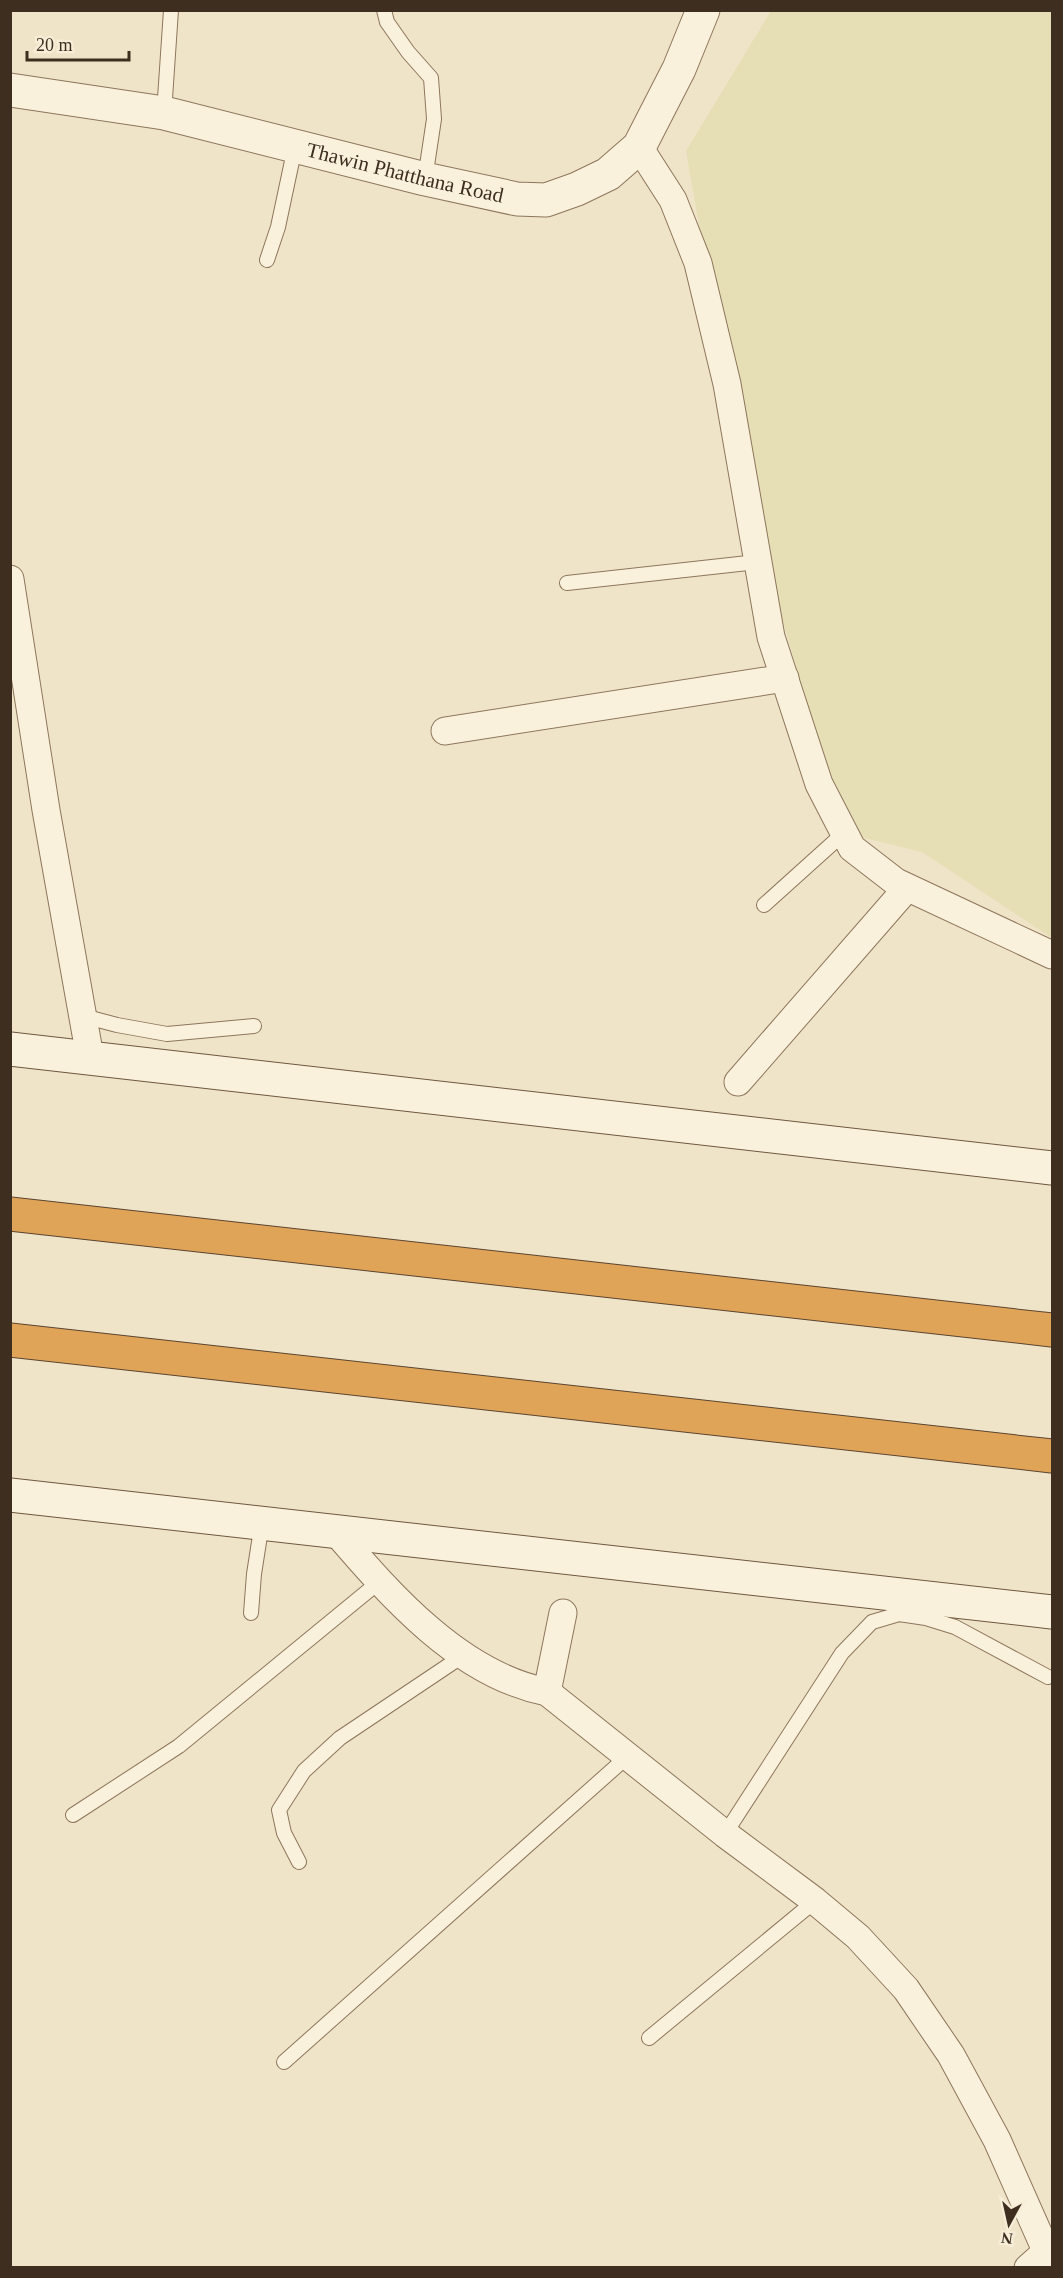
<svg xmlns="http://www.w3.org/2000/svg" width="1063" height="2278" viewBox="0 0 1063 2278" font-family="Georgia,serif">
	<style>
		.farmland { fill: #e6deb5 }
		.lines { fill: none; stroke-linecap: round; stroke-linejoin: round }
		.service-casing { stroke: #8d765c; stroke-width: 16 }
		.minor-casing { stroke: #8d765c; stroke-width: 29 }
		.tertiary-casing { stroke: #8d765c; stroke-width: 35 }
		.secondary-casing { stroke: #6f573f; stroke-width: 35 }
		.motorway-casing { stroke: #5b4430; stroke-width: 35 }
		.service { stroke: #faf1dc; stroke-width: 14 }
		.minor { stroke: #faf1dc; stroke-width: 27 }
		.tertiary { stroke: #faf1dc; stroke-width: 33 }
		.secondary { stroke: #faf1dc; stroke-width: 33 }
		.motorway { stroke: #e0a458; stroke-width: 33 }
		.labels { text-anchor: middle; stroke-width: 6; stroke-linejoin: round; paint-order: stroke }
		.street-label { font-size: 21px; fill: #3d2e20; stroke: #f7eed8 }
	</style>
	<rect width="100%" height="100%" fill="#f0e4c8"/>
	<path class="farmland" d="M771 11H1052V938L922 852 844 833 746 494 686 151Z"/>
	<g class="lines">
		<defs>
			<g id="service">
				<path d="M384 10 387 22 408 52 431 78 434 119 425 179"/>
				<path d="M164 113 171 10"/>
				<path d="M267 260 278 227 295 147"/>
				<path d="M567 583 757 562"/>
				<path d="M764 905 844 833"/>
				<path d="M83 1016 117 1025 167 1034 254 1026"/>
				<path d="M251 1613 254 1574 262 1523"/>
				<path d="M73 1815 179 1746 379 1582"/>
				<path d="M725 1834 842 1653 872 1622 899 1614 926 1618 955 1627 1048 1677"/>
				<path d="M299 1862 284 1833 279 1810 304 1771 340 1738 464 1655"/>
				<path d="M649 2038 815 1901"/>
				<path d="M284 2062 628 1756"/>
			</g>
			<g id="minor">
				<path d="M639 147 673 200 698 263 727 384 771 637 819 784 852 848 896 882 1052 955"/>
				<path d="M10 579 46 810 90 1057"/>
				<path d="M445 731 785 678"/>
				<path d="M738 1082 907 888"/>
				<path d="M336 1532C391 1596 460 1675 547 1692L725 1834 815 1901 858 1937 906 1989 951 2055 997 2140 1052 2264"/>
				<path d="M547 1692 563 1613"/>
				<path d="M1028 2268 1047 2251"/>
			</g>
			<g id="tertiary">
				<path id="s1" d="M10 90 164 113 425 179 517 199 546 200 577 189 608 174 639 147 679 69 703 10"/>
			</g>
			<g id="secondary">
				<path d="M10 1049 1052 1168"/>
				<path d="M10 1495 1052 1612"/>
			</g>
			<g id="motorway">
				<path d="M10 1214 1052 1330"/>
				<path d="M10 1340 1052 1456"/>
			</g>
		</defs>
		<use href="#service" class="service-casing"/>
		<use href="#minor" class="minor-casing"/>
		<use href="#tertiary" class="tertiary-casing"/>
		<use href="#secondary" class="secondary-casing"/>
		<use href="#motorway" class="motorway-casing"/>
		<use href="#service" class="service"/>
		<use href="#minor" class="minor"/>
		<use href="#tertiary" class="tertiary"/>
		<use href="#secondary" class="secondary"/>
		<use href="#motorway" class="motorway"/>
	</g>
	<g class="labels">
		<g class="street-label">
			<text dy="7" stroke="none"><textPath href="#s1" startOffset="404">Thawin Phatthana Road</textPath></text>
		</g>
	</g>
	<rect width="1063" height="2278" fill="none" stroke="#3d2e20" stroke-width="24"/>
	<g transform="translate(1009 2224) rotate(188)" stroke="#f7eed8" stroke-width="4.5" paint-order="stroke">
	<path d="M0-4.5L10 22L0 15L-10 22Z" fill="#3d2e20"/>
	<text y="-9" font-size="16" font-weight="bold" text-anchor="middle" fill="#3d2e20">N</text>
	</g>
	<path d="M27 51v9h102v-9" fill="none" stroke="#3d2e20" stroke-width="3"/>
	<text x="36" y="51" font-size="18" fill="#3d2e20" stroke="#f7eed8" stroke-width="4.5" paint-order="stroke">20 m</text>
</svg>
